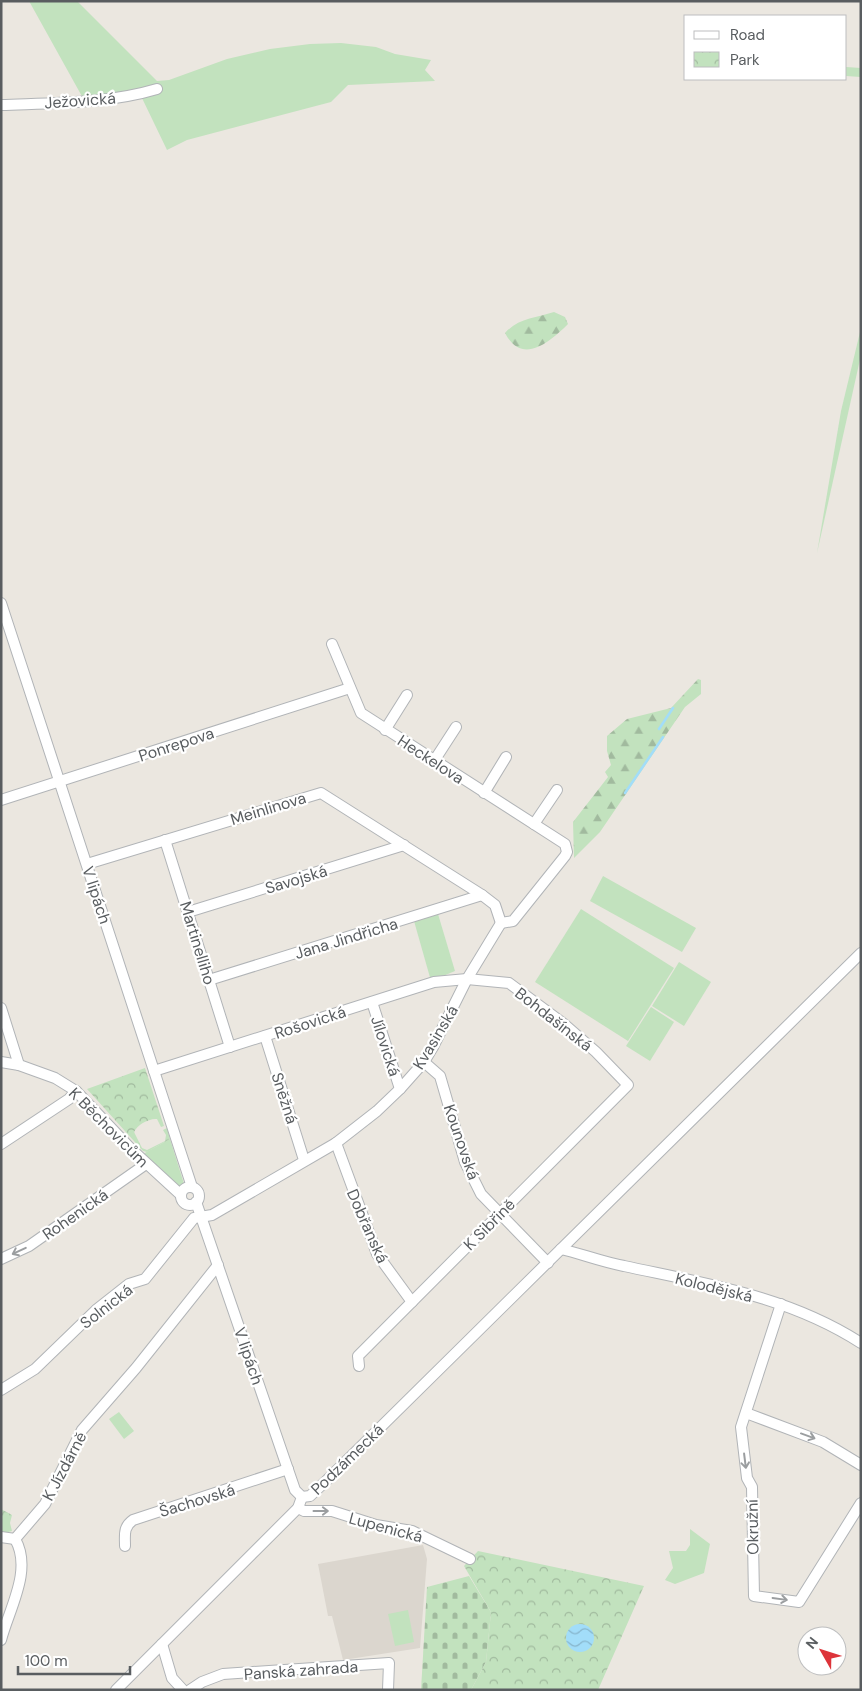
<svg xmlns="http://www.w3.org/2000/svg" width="862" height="1691" viewBox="0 0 862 1691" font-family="'DM Sans',sans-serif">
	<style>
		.education { fill: #dbd6ce }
		.grass { fill: #c2e2be }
		.forest { fill: url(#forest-firs) }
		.cemetery { fill: url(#cemetery-stones) }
		.park { fill: url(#park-crowns) }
		.water { fill: url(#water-waves) }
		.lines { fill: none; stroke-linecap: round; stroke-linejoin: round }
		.stream { stroke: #a2ddf9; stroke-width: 2.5 }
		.minor-casing { stroke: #b1b4b7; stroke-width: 12 }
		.minor { stroke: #fff; stroke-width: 10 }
		.oneway { stroke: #9b9ea0 }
		.labels { text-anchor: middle; stroke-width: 4.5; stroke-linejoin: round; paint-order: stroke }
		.street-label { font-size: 16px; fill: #595d60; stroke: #fff }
	</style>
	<defs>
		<pattern id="forest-firs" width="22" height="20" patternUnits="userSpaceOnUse" patternTransform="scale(1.25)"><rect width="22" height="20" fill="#c2e2be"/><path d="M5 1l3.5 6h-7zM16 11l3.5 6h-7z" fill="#a1ba9e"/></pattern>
		<pattern id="cemetery-stones" width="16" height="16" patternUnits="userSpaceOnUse" patternTransform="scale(1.25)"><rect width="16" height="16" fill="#c2e2be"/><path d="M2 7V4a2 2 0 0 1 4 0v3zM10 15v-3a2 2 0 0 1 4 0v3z" fill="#a1ba9e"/></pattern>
		<pattern id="park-crowns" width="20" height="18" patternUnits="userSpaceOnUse" patternTransform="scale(1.25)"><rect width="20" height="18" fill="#c2e2be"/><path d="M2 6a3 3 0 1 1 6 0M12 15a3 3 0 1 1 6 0" fill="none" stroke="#a1ba9e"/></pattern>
		<pattern id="water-waves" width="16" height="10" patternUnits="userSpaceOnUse" patternTransform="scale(1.25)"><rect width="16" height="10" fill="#a2ddf9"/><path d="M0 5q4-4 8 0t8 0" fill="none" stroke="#87b6cd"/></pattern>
	</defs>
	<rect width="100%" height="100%" fill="#ebe7e0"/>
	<path class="education" d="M423 1545 427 1559 420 1648 343 1660 332 1616H328L318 1564Z"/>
	<g class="grass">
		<path d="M29 1H77L157 81 169 80 227 59 270 49 310 44 341 43 376 47 395 54 431 60 425 70 435 81 348 85 331 102 187 140 167 150 141 96 84 100Z"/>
		<path d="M846 67 861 68V77L846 76Z"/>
		<path d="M861 328V355L817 553 841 411Z"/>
		<path d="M603 876 696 928 682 952 590 901Z"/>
		<path d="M581 909 674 968 628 1041 535 982Z"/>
		<path d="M438 914 455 971 431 981 414 921Z"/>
		<path d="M679 962 711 982 684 1026 652 1006Z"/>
		<path d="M651 1007 674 1022 650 1061 626 1046Z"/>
		<path d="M170 1139 185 1187 181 1189 143 1154Z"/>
		<path d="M119 1412 134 1431 124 1439 109 1419Z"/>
		<path d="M690 1529 710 1544 704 1573 675 1584 665 1580 673 1568 669 1551H686L690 1545Z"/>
		<path d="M408 1610 414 1642 395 1646 388 1614Z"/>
	</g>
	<g class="forest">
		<path d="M554 312 565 317 568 324C550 342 522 366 505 333 518 318 536 318 554 312Z"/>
		<path d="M698 679 701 680V694L685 707 600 832 574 858 573 822 608 777 605 772 611 765 607 751V736L627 719 671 708Z"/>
	</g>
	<path class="cemetery" d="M469 1576 491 1612 486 1662 471 1690H421L427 1587Z"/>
	<g class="park">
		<path d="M145 1068 164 1126 161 1127 157 1119C149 1118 137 1125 134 1132L142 1148 147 1150 165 1141 166 1135 163 1130 167 1128 170 1139 147 1152 143 1151 87 1089Z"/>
		<path d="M1 1509 12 1515 10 1523 12 1531 1 1534Z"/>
		<path d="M478 1551 644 1586 598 1690H471L486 1662 491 1612 464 1566Z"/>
	</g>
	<circle class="water" cx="580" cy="1638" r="14"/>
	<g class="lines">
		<g class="stream">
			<path d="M659 729 673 708"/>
			<path d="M625 793 663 737"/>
		</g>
		<defs>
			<g id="minor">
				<path d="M1 105C53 103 107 104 157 89"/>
				<path d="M1 603 192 1187"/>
				<path d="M332 644 361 713 565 844 567 852 565 856 513 921 501 923"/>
				<path d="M385 730 407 695"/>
				<path d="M434 761 456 727"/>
				<path d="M484 793 506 757"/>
				<path d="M1 800 350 688"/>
				<path d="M534 824 557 790"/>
				<path d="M165 840 230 1047"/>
				<path d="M87 864 321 793 482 895 495 905 501 923"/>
				<path d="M188 912 404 845"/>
				<path d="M209 980 482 895"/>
				<path d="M372 1002 400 1089"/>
				<path d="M1 1008 19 1065"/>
				<path d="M265 1036 304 1160"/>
				<path d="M1 1062 19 1065 55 1078 76 1091 131 1149 181 1195"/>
				<path d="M424 1062 440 1076 465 1162 481 1194 548 1263"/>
				<path d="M154 1071 434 982 467 979 509 983 564 1024 596 1052 628 1085 358 1356 359 1366"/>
				<path d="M336 1143 377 1254 412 1302"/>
				<path d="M1 1144 69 1099 76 1091"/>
				<circle cx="190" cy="1196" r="9"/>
				<path d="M196 1202 295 1490 302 1497"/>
				<path d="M561 1249C582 1254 602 1262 624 1266 707 1284 788 1296 861 1343"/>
				<path d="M1 1259 29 1246 146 1164"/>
				<path d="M781 1304 741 1427 747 1478 752 1487 754 1596 799 1602 861 1503"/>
				<path d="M1 1390 35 1369 96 1310 129 1284 145 1279 194 1218 212 1215 336 1143 377 1111 400 1089 424 1062 433 1047 467 979 501 923"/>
				<path d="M746 1413 823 1442 861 1465"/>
				<path d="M302 1497 310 1496 327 1480 861 953"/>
				<path d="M298 1508 304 1511H332L376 1525 412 1531 470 1559"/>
				<path d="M1 1537 15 1539"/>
				<path d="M15 1539 45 1504 82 1430 136 1368 218 1265"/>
				<path d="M125 1546C125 1535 123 1527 133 1520L288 1469"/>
				<path d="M1 1640C9 1609 33 1570 15 1539"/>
				<path d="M162 1644 172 1678 183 1690"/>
				<path d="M116 1690 298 1508 302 1497"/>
				<path d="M190 1690 202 1682 223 1674 389 1663 388 1690"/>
			</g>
		</defs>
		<use href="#minor" class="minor-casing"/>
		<use href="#minor" class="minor"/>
	</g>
	<defs><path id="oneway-shaft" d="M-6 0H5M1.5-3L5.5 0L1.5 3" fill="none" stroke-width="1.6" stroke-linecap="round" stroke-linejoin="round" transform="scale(1.25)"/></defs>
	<g class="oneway">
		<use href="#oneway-shaft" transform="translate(19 1251) rotate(155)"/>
		<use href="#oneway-shaft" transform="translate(808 1436) rotate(20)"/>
		<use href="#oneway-shaft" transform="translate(745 1461) rotate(83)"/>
		<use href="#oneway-shaft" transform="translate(321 1511)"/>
		<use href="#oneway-shaft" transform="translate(780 1599) rotate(8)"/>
	</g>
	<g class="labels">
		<g class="street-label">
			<text transform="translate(80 100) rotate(-4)" y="6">Ježovická</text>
			<text transform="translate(176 744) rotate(-18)" y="6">Ponrepova</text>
			<text transform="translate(431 759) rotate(33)" y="6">Heckelova</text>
			<text transform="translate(268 808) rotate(-17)" y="6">Meinlinova</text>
			<text transform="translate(296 879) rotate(-17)" y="6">Savojská</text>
			<text transform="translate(97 895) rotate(72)" y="6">V lipách</text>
			<text transform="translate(346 938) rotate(-17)" y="6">Jana Jindřicha</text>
			<text transform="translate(198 943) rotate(73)" y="6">Martinelliho</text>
			<text transform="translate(554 1019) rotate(38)" y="6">Bohdašínská</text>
			<text transform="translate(310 1022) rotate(-18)" y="6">Rošovická</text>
			<text transform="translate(435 1037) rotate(-59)" y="6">Kvasinská</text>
			<text transform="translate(386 1046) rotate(72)" y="6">Jílovická</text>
			<text transform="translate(285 1098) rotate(72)" y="6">Sněžná</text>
			<text transform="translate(109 1127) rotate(45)" y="6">K Běchovicům</text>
			<text transform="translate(462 1142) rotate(71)" y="6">Kounovská</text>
			<text transform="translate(75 1214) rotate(-35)" y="6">Rohenická</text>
			<text transform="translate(489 1224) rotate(-45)" y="6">K Sibřině</text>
			<text transform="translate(368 1226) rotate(66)" y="6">Dobřanská</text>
			<text transform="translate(714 1287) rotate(14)" y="6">Kolodějská</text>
			<text transform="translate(106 1306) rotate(-38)" y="6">Solnická</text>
			<text transform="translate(249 1356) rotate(71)" y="6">V lipách</text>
			<text transform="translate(347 1459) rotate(-44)" y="6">Podzámecká</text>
			<text transform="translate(64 1466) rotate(-62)" y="6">K Jízdárně</text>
			<text transform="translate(197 1500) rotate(-17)" y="6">Šachovská</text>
			<text transform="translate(386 1527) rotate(15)" y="6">Lupenická</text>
			<text transform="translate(752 1527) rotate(-91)" y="6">Okružní</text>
			<text transform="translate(301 1670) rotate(-4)" y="6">Panská zahrada</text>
		</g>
	</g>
	<rect width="862" height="1691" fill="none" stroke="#595d60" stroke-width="5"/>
	<rect x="684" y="15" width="162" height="65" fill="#ffffff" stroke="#bdbebf"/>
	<rect x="694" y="31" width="25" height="8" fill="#ffffff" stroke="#bdbebf"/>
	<text x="730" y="40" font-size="15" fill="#595d60">Road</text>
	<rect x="694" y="52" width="25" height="15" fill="url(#park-crowns)" stroke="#bdbebf"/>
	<text x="730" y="65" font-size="15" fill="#595d60">Park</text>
	<g transform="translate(822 1651) rotate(309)"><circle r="24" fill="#ffffff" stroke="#bdbebf"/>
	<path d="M0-4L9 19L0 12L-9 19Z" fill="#dd343a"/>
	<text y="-8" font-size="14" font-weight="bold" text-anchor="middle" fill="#595d60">N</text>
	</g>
	<path d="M18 1666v8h112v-8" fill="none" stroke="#595d60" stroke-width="2.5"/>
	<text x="25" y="1666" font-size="15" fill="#595d60" stroke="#ffffff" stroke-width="4" paint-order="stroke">100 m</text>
</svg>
